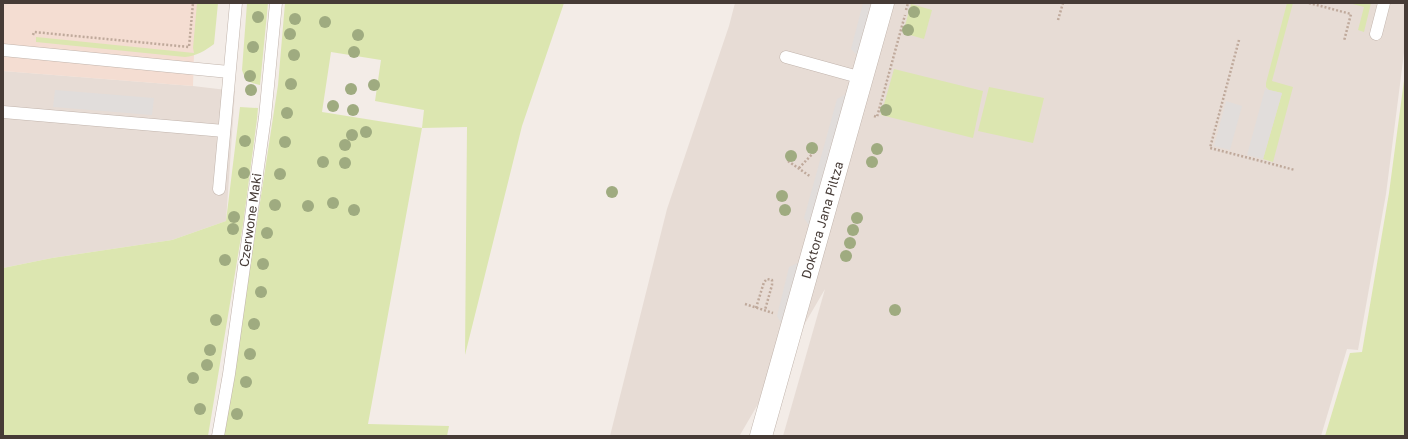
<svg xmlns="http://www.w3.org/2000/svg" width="1408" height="439" viewBox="0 0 1408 439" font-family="'Golos Text',sans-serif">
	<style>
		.residential { fill: #e7dcd5 }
		.commercial { fill: #f4ddd2 }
		.green { fill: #dce6b0; fill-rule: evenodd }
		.parking { fill: #e1dddb }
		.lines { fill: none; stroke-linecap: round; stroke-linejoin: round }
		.lane-casing { stroke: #c1b4ac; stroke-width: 13 }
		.street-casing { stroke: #c1b4ac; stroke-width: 23 }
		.path { stroke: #bfa99b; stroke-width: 2.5; stroke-dasharray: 2 2; stroke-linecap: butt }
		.lane { stroke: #fff; stroke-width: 12 }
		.street { stroke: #fff; stroke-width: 22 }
		.tree { fill: #9fab80 }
		.labels { text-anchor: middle; stroke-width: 3; stroke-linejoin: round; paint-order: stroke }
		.street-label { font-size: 13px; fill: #463b36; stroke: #fff }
	</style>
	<rect width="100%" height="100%" fill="#f3ece7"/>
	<g class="residential">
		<path d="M735 3H1405V45L1386 194 1358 350 1347 349 1321 436H783L825 289 740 435 730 436H610L667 209 729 26Z"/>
		<path d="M3 71 193 86 235 91 226 221 172 240 52 258 3 268Z"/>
	</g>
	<path class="commercial" d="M3 3H204L194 53 193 86 3 71Z"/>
	<g class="green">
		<path d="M197 3H218L214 44C205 51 196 56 185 57L36 42V37L194 53 193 48Z"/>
		<path d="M247 3H268L260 85C248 82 246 82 242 70Z"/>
		<path d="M285 3H564L522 126 465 355 467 127 422 128 368 424 449 426 447 436H222L244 307 278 85ZM331 52 381 60 375 101 424 110 422 128 322 112Z"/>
		<path d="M1287 3H1293L1272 81 1293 87 1273 162 1263 159 1282 93 1269 90 1266 87V83Z"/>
		<path d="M1349 3H1371L1364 32 1358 30 1364 7Z"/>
		<path d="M911 4 932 10 924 39 903 33Z"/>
		<path d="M894 69 983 91 973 138 881 115Z"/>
		<path d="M1405 73V436H1325L1350 353 1362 352 1389 193Z"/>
		<path d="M989 87 1044 98 1033 143 978 131Z"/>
		<path d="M240 107 258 108 257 119 243 225 208 436H3V268L52 258 172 240 226 221Z"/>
	</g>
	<g class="parking">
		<path d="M863 3H872L857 55 851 49Z"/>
		<path d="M1265 89 1282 93 1263 159 1247 155Z"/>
		<path d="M55 90 154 98 152 115 53 107Z"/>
		<path d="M846 94 810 227 804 218 837 99Z"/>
		<path d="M1226 101 1242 106 1230 150 1214 146Z"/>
		<path d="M800 262 782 325 777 316 789 267Z"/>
	</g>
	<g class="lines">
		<defs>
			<g id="lane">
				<path d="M1376 34 1384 3"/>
				<path d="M3 50 229 72"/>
				<path d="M786 57 862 78"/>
				<path d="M3 112 224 131"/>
				<path d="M219 189 236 3"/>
				<path d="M218 436 229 374 265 117 276 3"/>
			</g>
			<path id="street" d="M761 436 883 3"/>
		</defs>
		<use href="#lane" class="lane-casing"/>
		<use href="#street" class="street-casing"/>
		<g class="path">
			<path d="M1309 3 1351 14 1344 41"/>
			<path d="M906 10 908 3"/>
			<path d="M1058 20 1063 3"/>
			<path d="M33 35 34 32 189 47 193 3"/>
			<path d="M1239 40 1210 148 1295 170"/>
			<path d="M874 116 877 117 905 15"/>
			<path d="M788 161 811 177"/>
			<path d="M799 168 818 148"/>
			<path d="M745 304 773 313"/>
			<path d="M756 308 764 282 767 279 772 280V285L765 310"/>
		</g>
		<use href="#lane" class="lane"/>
		<use href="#street" class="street"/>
	</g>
	<g class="tree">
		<circle cx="914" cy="12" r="6"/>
		<circle cx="258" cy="17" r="6"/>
		<circle cx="295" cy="19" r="6"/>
		<circle cx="325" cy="22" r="6"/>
		<circle cx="908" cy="30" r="6"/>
		<circle cx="290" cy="34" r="6"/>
		<circle cx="358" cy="35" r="6"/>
		<circle cx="253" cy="47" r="6"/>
		<circle cx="354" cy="52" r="6"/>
		<circle cx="294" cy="55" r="6"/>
		<circle cx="250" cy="76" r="6"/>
		<circle cx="291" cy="84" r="6"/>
		<circle cx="374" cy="85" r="6"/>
		<circle cx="351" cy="89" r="6"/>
		<circle cx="251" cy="90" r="6"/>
		<circle cx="333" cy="106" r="6"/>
		<circle cx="353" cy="110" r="6"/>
		<circle cx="886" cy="110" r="6"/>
		<circle cx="287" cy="113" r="6"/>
		<circle cx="366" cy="132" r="6"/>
		<circle cx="352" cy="135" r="6"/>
		<circle cx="245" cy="141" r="6"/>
		<circle cx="285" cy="142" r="6"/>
		<circle cx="345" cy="145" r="6"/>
		<circle cx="812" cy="148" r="6"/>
		<circle cx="877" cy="149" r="6"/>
		<circle cx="791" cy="156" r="6"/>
		<circle cx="323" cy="162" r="6"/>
		<circle cx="872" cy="162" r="6"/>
		<circle cx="345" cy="163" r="6"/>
		<circle cx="244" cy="173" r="6"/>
		<circle cx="280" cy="174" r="6"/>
		<circle cx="612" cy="192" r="6"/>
		<circle cx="782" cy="196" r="6"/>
		<circle cx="333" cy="203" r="6"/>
		<circle cx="275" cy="205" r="6"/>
		<circle cx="308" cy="206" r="6"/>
		<circle cx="354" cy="210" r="6"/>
		<circle cx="785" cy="210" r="6"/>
		<circle cx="234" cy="217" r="6"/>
		<circle cx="857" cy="218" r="6"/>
		<circle cx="233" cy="229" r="6"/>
		<circle cx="853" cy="230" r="6"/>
		<circle cx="267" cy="233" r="6"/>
		<circle cx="850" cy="243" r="6"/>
		<circle cx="846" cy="256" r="6"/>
		<circle cx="225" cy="260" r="6"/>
		<circle cx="263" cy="264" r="6"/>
		<circle cx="261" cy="292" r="6"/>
		<circle cx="895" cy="310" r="6"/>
		<circle cx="216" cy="320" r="6"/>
		<circle cx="254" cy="324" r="6"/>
		<circle cx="210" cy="350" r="6"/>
		<circle cx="250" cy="354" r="6"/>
		<circle cx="207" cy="365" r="6"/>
		<circle cx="193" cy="378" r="6"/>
		<circle cx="246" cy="382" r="6"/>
		<circle cx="200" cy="409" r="6"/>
		<circle cx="237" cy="414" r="6"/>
	</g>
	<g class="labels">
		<g class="street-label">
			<text transform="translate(250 220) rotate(-82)" y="5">Czerwone Maki</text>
			<text transform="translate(822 220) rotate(-74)" y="5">Doktora Jana Piltza</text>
		</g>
	</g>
	<rect width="1408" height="439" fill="none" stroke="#463b36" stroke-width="8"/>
</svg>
